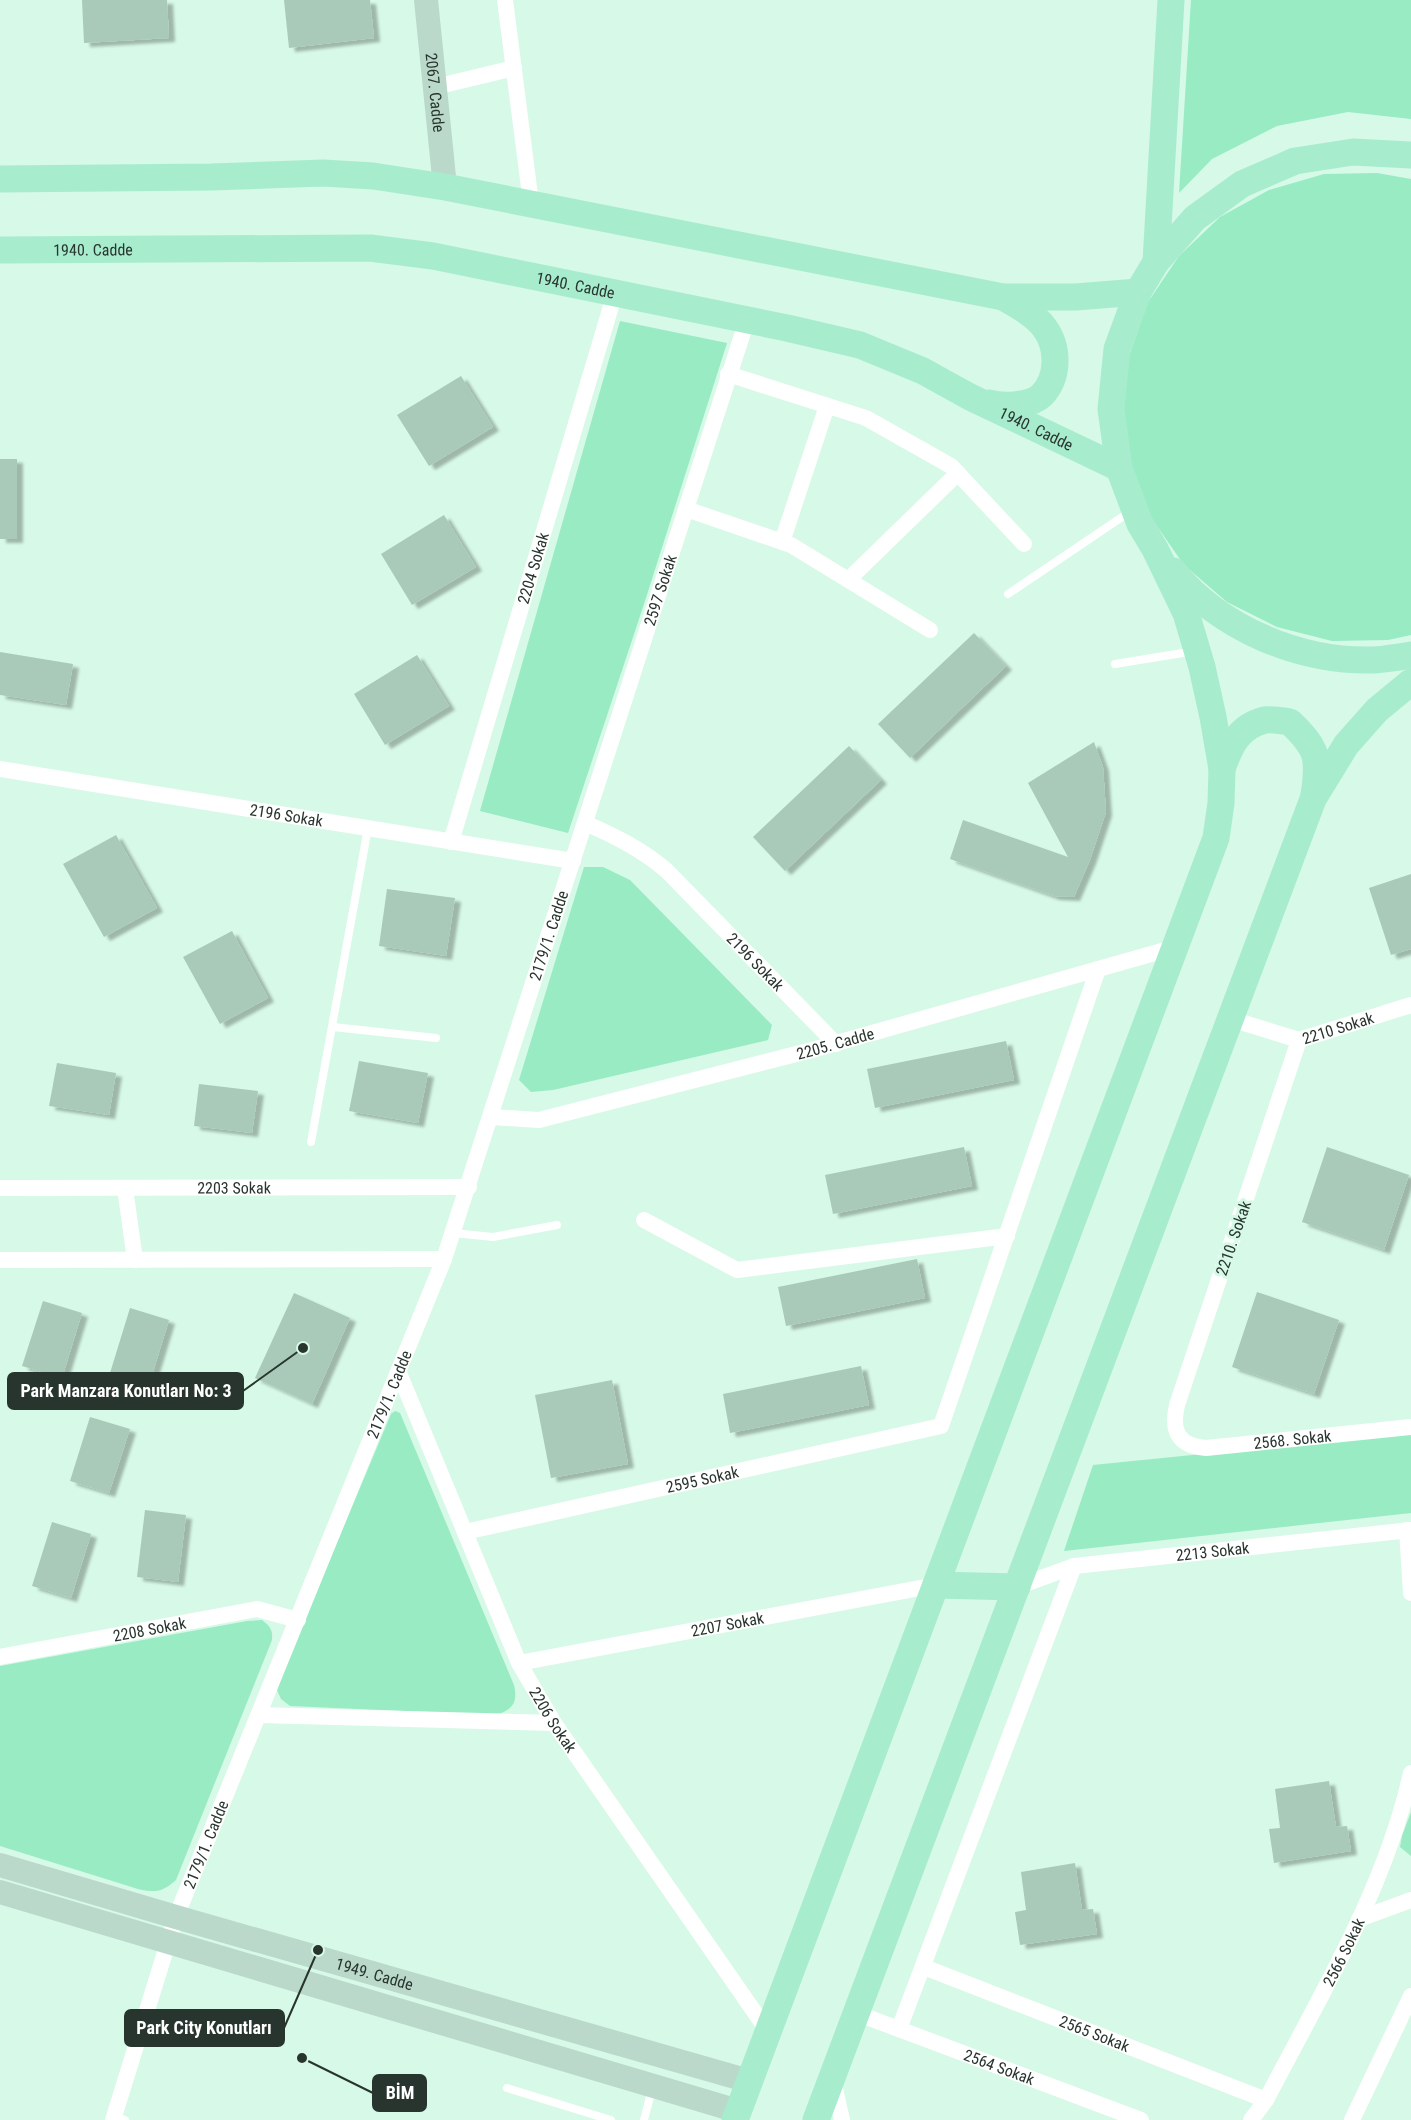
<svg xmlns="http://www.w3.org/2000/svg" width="1411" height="2120" viewBox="0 0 1411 2120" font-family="'Roboto Condensed',sans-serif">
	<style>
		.green { fill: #98ebc3 }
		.building { fill: #a9cab9; filter: url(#shadow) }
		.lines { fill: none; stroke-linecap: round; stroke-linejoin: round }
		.lane { stroke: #fff; stroke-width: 8 }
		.street { stroke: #fff; stroke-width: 16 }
		.secondary { stroke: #bad9ca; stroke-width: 24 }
		.primary { stroke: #a8ecce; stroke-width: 27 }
		.labels { text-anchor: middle; stroke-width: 6; stroke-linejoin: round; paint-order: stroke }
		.street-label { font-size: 16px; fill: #28352e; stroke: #d7f9e7 }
		.leader { fill: none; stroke: #28352e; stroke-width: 2 }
		.callout-dot { fill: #28352e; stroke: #d7f9e7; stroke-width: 2 }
		.callout { fill: #28352e; stroke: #28352e; stroke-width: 2 }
		.callout-label { font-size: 18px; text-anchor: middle; font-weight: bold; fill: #fff }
	</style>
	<defs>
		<filter id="shadow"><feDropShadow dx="6" dy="4" stdDeviation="1.5" flood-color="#0004"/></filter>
	</defs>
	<rect width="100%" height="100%" fill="#d7f9e7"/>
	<g class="green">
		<path d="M1191 0H1411V119L1348 112 1277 126 1212 159 1179 193Z"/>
		<path d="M1377 173 1411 179V635L1388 640 1332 641 1277 627 1227 602 1184 565 1152 519 1131 467 1123 411 1129 356 1148 302 1179 256 1220 217 1269 190 1324 174Z"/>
		<path d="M620 321 727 343 645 601 568 833 480 811Z"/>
		<path d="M584 867H603L630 880 772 1025 768 1040 553 1090 531 1092 519 1080Z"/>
		<path d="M395 1411 400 1413 514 1685C518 1702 513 1709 497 1715L290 1706 281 1699 276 1688 391 1414Z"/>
		<path d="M1411 1433V1513L1064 1551 1093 1465Z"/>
		<path d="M262 1620C270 1626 273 1630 272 1640L176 1880C163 1892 155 1893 138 1889L0 1846V1666L247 1621Z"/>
		<path d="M1411 1812V1856L1400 1847 1402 1836Z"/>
	</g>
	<g class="building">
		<path d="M82 0H167L169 38 84 43Z"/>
		<path d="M284 0H370L374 38 289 48Z"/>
		<path d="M461 376 493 427 429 466 397 415Z"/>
		<rect x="0" y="459" width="17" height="80"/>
		<path d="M444 515 476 567 412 605 381 554Z"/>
		<path d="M974 633 1006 666 910 758 878 724Z"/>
		<path d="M0 652 73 664 66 705 0 695Z"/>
		<path d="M417 655 449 706 385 745 354 694Z"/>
		<path d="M1094 742 1103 767 1106 812 1090 860 1074 897 1054 896 950 859 963 820 1068 857 1028 783Z"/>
		<path d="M849 746 881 780 785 871 753 837Z"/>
		<path d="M116 835 157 908 104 937 63 864Z"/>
		<path d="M1411 874V949L1391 955 1369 888Z"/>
		<path d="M387 889 455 898 446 956 379 946Z"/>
		<path d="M232 931 268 998 220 1024 183 957Z"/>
		<path d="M1006 1041 1014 1080 875 1108 867 1069Z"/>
		<path d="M359 1061 428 1073 418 1123 349 1111Z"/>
		<path d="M57 1063 116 1073 109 1115 49 1106Z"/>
		<path d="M199 1084 258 1091 252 1133 194 1126Z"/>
		<path d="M964 1147 972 1186 833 1214 825 1175Z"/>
		<path d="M1327 1147 1409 1175 1384 1250 1302 1222Z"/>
		<path d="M917 1259 925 1298 786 1326 778 1287Z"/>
		<path d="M1257 1292 1339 1320 1314 1394 1232 1367Z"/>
		<path d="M294 1293 350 1318 312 1404 255 1378Z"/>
		<path d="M43 1301 82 1313 62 1378 22 1366Z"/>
		<path d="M130 1308 169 1320 149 1385 110 1373Z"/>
		<path d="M861 1366 869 1405 730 1433 723 1394Z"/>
		<path d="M612 1380 628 1464 551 1478 535 1395Z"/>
		<path d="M90 1417 130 1429 109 1493 70 1481Z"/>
		<path d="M145 1510 186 1515 178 1582 137 1577Z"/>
		<path d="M52 1522 91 1534 71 1598 32 1586Z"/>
		<path d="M1329 1781 1336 1827 1347 1826 1351 1851 1274 1863 1269 1829 1280 1828 1275 1789Z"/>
		<path d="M1075 1863 1082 1910 1093 1909 1097 1934 1020 1945 1015 1912 1026 1910 1021 1872Z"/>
	</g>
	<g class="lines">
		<g class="lane">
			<path d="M1008 594 1131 511"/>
			<path d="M1115 664 1195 651"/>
			<path d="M333 1027 436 1038"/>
			<path d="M311 1142 368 828"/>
			<path d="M453 1233 493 1237 557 1225"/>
			<path d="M507 2088 611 2120"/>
			<path d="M114 2116 125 2120"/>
			<path d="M644 2120 652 2089"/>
		</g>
		<g class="street">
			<path d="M505 0 531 203"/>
			<path d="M435 87 514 68"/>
			<path d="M728 374 866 418 951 466 1024 544"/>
			<path d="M686 509 791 545 930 630"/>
			<path d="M782 542 827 406"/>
			<path d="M848 580 958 473"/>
			<path id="s1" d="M0 769 573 861"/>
			<path id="s2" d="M585 823C615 836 643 850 667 871L836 1044"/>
			<path id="s3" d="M451 842 615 293"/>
			<path id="s4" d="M1231 1019 1299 1040 1411 1005"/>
			<path id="s5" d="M1299 1040 1177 1405C1171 1431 1178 1446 1206 1448L1411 1427"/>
			<path id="s6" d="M491 1117 539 1120 812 1050 1176 947"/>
			<path id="s7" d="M0 1188 469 1187"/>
			<path d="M125 1188 135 1260"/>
			<path d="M644 1220 737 1270 1007 1236"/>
			<path d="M0 1260 444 1259"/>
			<path id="s8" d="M399 1373 519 1663 554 1723 767 2030"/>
			<path d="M1407 1530 1411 1593"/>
			<path id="s9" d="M465 1532 941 1426 1098 969"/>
			<path id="s10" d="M1017 1587 1074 1566 1411 1530"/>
			<path id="s11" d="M0 1657 257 1609 298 1620"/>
			<path id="s12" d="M519 1663 936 1585"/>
			<path d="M259 1715 554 1723"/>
			<path d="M1359 1919 1411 1900"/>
			<path id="s13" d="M924 1967 1266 2100"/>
			<path id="s14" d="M856 2013 1141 2120"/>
			<path d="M899 2029 1074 1566"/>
			<path d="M833 2080 842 2120"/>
			<path id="s15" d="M113 2120 176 1917 444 1259 747 320"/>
			<path id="s16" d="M1251 2120 1266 2100C1321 1994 1385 1890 1411 1773"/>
			<path d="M1352 2120 1411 1996"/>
		</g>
		<g class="secondary">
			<path id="s17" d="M426 0 445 187"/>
			<path id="s18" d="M0 1865 176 1917 749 2081"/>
			<path d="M0 1892 738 2111"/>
		</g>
		<g class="primary">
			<path d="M0 179 211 177 323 173 373 176 445 187 1003 297H1076L1138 292"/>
			<path id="s19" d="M0 250 370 248 433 256 787 328 860 345 923 371 970 397 1119 468"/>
			<path d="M1156 262 1171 0"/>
			<path d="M989 403C1003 407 1031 406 1042 395 1059 377 1059 347 1044 327 1034 314 1017 305 1003 297"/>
			<path d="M1173 571C1220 629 1300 662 1374 660 1386 659 1399 657 1411 655"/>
			<path d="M1222 769C1230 746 1239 726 1265 720 1273 719 1283 721 1290 722 1317 748 1320 757 1314 795"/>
			<path d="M936 1585 1017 1587"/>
			<path d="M735 2120 1216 838 1221 803 1222 769 1213 717 1202 667 1186 613 1155 549 1140 524 1119 468 1111 409 1117 349 1138 292 1156 262 1195 218 1242 184 1295 161 1353 152 1411 155"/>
			<path d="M816 2120 1313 799 1346 745 1377 710 1411 682"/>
		</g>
	</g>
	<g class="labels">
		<g class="street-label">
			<text dy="6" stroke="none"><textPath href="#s17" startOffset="93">2067. Cadde</textPath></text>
			<text dy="6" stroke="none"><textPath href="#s19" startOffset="93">1940. Cadde</textPath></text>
			<text dy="6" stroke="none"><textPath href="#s19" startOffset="579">1940. Cadde</textPath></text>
			<text dy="6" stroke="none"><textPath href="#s19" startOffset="1065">1940. Cadde</textPath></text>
			<text dy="6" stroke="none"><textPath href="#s3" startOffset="286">2204 Sokak</textPath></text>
			<text dy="6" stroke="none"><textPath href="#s15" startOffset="1626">2597 Sokak</textPath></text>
			<text dy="6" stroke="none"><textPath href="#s1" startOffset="290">2196 Sokak</textPath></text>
			<text dy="6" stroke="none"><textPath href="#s15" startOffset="1263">2179/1. Cadde</textPath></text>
			<text dy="6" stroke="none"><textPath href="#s2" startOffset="222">2196 Sokak</textPath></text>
			<text dy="6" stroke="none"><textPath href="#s4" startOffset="112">2210 Sokak</textPath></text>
			<text dy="6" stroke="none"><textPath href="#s6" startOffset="354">2205. Cadde</textPath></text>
			<text dy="6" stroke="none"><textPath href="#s7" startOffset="234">2203 Sokak</textPath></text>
			<text transform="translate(1233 1238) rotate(-71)" y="6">2210. Sokak</text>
			<text dy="6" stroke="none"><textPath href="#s15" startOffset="777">2179/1. Cadde</textPath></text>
			<text dy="6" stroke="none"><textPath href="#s5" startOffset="534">2568. Sokak</textPath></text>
			<text dy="6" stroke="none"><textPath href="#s9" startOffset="243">2595 Sokak</textPath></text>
			<text dy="6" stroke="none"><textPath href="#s10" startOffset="200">2213 Sokak</textPath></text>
			<text dy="6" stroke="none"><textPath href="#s12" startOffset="212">2207 Sokak</textPath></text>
			<text dy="6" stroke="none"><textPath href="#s11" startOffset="152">2208 Sokak</textPath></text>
			<text dy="6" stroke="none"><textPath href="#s8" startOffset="380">2206 Sokak</textPath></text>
			<text dy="6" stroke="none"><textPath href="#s15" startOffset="291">2179/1. Cadde</textPath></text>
			<text dy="6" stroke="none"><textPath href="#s16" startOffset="192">2566 Sokak</textPath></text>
			<text dy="6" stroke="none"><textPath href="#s18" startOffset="390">1949. Cadde</textPath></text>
			<text dy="6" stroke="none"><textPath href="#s13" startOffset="183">2565 Sokak</textPath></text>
			<text dy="6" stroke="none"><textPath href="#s14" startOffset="153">2564 Sokak</textPath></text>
		</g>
	</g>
	<path class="leader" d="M303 1348L243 1391M318 1950L284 2028M302 2058L373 2093"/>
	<g class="callout-dot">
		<circle cx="303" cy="1348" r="6"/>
		<circle cx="318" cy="1950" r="6"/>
		<circle cx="302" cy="2058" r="6"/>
	</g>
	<g class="callout">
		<rect x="8" y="1373" width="235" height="36" rx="6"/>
		<rect x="125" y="2010" width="159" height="36" rx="6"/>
		<rect x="373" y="2075" width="53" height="36" rx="6"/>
	</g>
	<g class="callout-label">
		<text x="126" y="1397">Park Manzara Konutları No: 3</text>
		<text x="204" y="2034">Park City Konutları</text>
		<text x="400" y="2099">BİM</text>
	</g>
</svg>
